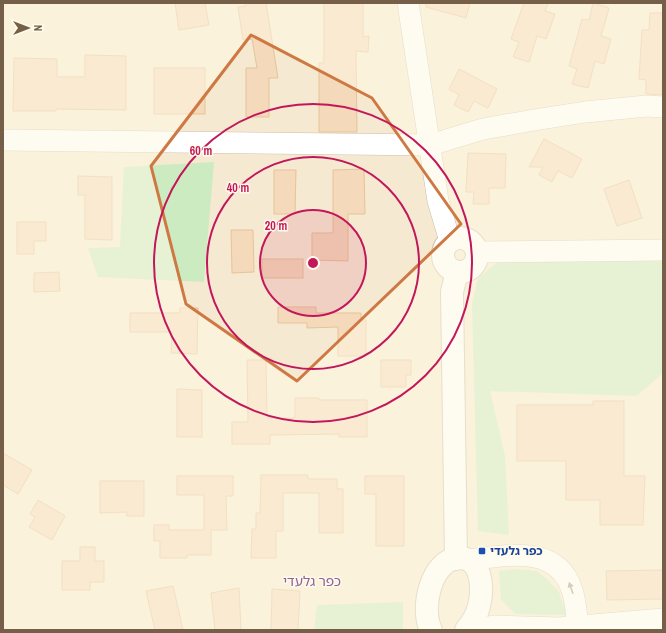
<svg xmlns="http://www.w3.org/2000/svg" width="666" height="633" viewBox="0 0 666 633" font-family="'Archivo Narrow','Noto Sans Hebrew',sans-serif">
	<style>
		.residential { fill: #f5ead1 }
		.green { fill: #ccebc1 }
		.building { fill: #f4d9ba; stroke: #e7c399 }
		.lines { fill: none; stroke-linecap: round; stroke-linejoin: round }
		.minor-casing { stroke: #cfbfa9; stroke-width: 22 }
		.tertiary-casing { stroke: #cfbfa9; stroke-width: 24 }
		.minor { stroke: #fff; stroke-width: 21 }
		.tertiary { stroke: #fff; stroke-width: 22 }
		.oneway { fill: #a69788 }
		.marked { fill: none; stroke: #ce7944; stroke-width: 3; stroke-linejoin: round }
		.ring { fill: none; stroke: #c2185b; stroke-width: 2 }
		.transit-dot { fill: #1a4fb4; stroke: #fffaea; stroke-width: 1.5 }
		.labels { text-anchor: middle; stroke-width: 3; stroke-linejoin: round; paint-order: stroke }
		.transit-label { font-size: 12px; font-weight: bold; fill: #164399; stroke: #fffaea; text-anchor: start }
		.quarter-label { font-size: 14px; fill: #90639a; stroke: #fffaea }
		.centre { fill: #c2185b; stroke: #fffaea; stroke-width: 2 }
		.ring-label { font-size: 12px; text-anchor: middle; font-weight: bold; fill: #c2185b; stroke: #fffaea; stroke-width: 3; stroke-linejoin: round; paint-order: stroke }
	</style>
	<rect width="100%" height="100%" fill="#fdf7e3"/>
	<rect class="residential" x="3" y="3" width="660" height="627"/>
	<g class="green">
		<path d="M214 162 204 282 98 277 88 248 120 247 124 167Z"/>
		<path d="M663 260V373L637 396 490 391 505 456 509 535 478 531 472 303 478 278 499 261Z"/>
		<path d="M517 569 537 571 548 580 559 592 567 615 515 614 501 599 499 571Z"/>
		<path d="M403 602V630H314L317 605Z"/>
	</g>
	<g class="building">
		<path d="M175 3H205L209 25 179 30Z"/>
		<path d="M245 3H266L278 78H269V117H246V68H257L252 39 243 40 238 7 246 6Z"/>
		<path d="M324 3H363V37L369 36 368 52 356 51 357 132H319V63H324Z"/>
		<path d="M426 3H470L466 18 426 7Z"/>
		<path d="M524 3H548L545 11 555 14 546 39 537 36 529 62 513 57 519 42 511 39Z"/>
		<path d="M593 3 609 8 601 36 611 39 604 64 595 61 588 88 572 84 577 69 569 66 582 19 589 20Z"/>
		<path d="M650 13H663V73L662 95 646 94V80L639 79 642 30H649Z"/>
		<path d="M85 55 126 56V110L56 109V111H13L14 58 57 59V77H85Z"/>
		<rect x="154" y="68" width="51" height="46"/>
		<path d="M459 69 497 89 488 108 474 101 468 112 454 105 459 95 449 89Z"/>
		<path d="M544 139 582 159 572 178 558 171 552 182 539 175 543 167H529Z"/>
		<path d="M468 153 506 154 505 188H489V204H473L474 192H466Z"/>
		<path d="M364 169 365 214H348V261L312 260V233H333V170Z"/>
		<path d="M274 170H296L295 214H274Z"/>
		<path d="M78 176 112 177V240L85 239V195H78Z"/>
		<path d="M629 180 642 218 617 226 604 189Z"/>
		<path d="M17 222H46V241H34V254H17Z"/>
		<path d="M231 230H253L254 272 232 273Z"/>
		<rect x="262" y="259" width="41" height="19"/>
		<path d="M59 272 60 291 34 292V273Z"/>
		<path d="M278 307H316V313H361V320H366V356H338V327L307 328V323H278Z"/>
		<path d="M180 308H198L197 354 171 353 172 332H130V313H180Z"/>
		<path d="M247 360H266L267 418H295V398H319V400H367V437H339V434L270 435V444H232V422H248Z"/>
		<path d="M381 360H411V375H406V387H381Z"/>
		<path d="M177 389 202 390V437H177Z"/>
		<path d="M593 401H624V476H645L643 525H600V500H566V461H517V405H593Z"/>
		<path d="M3 453 32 470 18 494 3 485Z"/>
		<path d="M261 475H308V479H337V489H343V533H319V493H283V531H276V558H251L252 529H256V513H260Z"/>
		<path d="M177 476H233V496H226L227 530H211V555H187V558H160V541H154V525H169V530H204V495H177Z"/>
		<path d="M365 476H404V546H376V494H365Z"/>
		<path d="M100 481H144V516H127V512L100 513Z"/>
		<path d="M38 500 65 516 52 540 29 527 35 517 30 514Z"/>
		<path d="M80 547H95V561H104V582H90V590H62V561H80Z"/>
		<path d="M663 570V599L607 600 606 571Z"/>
		<path d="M173 586 183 630H155L146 591Z"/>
		<path d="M239 588 241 630H215L211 593Z"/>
		<path d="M272 589 300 591 298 630H271Z"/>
	</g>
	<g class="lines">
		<defs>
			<g id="minor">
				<path d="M408 3 438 201 450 241"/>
				<path d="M3 140 430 145 483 129 534 120 585 112 647 106 663 107"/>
				<path d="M477 252 663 250"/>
				<path d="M468 560C505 556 557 543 572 590 576 601 576 614 578 626"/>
				<path d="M471 630 494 626 558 628 663 619"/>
			</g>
			<g id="tertiary">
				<circle cx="460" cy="255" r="17"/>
				<path d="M456 559 452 292 457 272"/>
				<path d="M431 630C420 609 431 558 460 558 483 558 483 591 479 606 477 615 472 623 466 630"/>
			</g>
		</defs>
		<use href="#minor" class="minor-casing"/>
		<use href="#tertiary" class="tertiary-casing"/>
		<use href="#minor" class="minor"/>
		<use href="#tertiary" class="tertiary"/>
	</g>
	<defs><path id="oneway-solid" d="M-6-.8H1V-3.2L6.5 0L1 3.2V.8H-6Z"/></defs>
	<use class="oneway" href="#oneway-solid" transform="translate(571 588) rotate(-109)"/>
	<path d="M0 0H666V633H0ZM251 35 372 98 461 224 297 381 186 304 151 166Z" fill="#fdf7e3" fill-opacity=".55" fill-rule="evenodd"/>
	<path class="marked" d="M251 35 372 98 461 224 297 381 186 304 151 166Z"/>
	<circle cx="313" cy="263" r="53" fill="#c2185b" fill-opacity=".12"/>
	<g class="ring">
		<circle cx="313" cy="263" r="53"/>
		<circle cx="313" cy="263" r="106"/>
		<circle cx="313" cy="263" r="159"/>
	</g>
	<rect class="transit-dot" x="478" y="547" width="8" height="8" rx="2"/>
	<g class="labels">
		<g class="transit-label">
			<text x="490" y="555">כפר גלעדי</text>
		</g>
		<g class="quarter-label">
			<text x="312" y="586">כפר גלעדי</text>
		</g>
	</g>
	<circle cx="313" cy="263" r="6" class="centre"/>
	<g class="ring-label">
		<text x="201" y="155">60 m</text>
		<text x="238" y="192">40 m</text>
		<text x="276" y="230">20 m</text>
	</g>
	<rect width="666" height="633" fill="none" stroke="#765f48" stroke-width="8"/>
	<g transform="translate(28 28) rotate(90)" stroke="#fffaea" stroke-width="3" paint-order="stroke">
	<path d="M0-3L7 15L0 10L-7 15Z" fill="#765f48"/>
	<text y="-6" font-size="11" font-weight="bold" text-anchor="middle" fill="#765f48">N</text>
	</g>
</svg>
